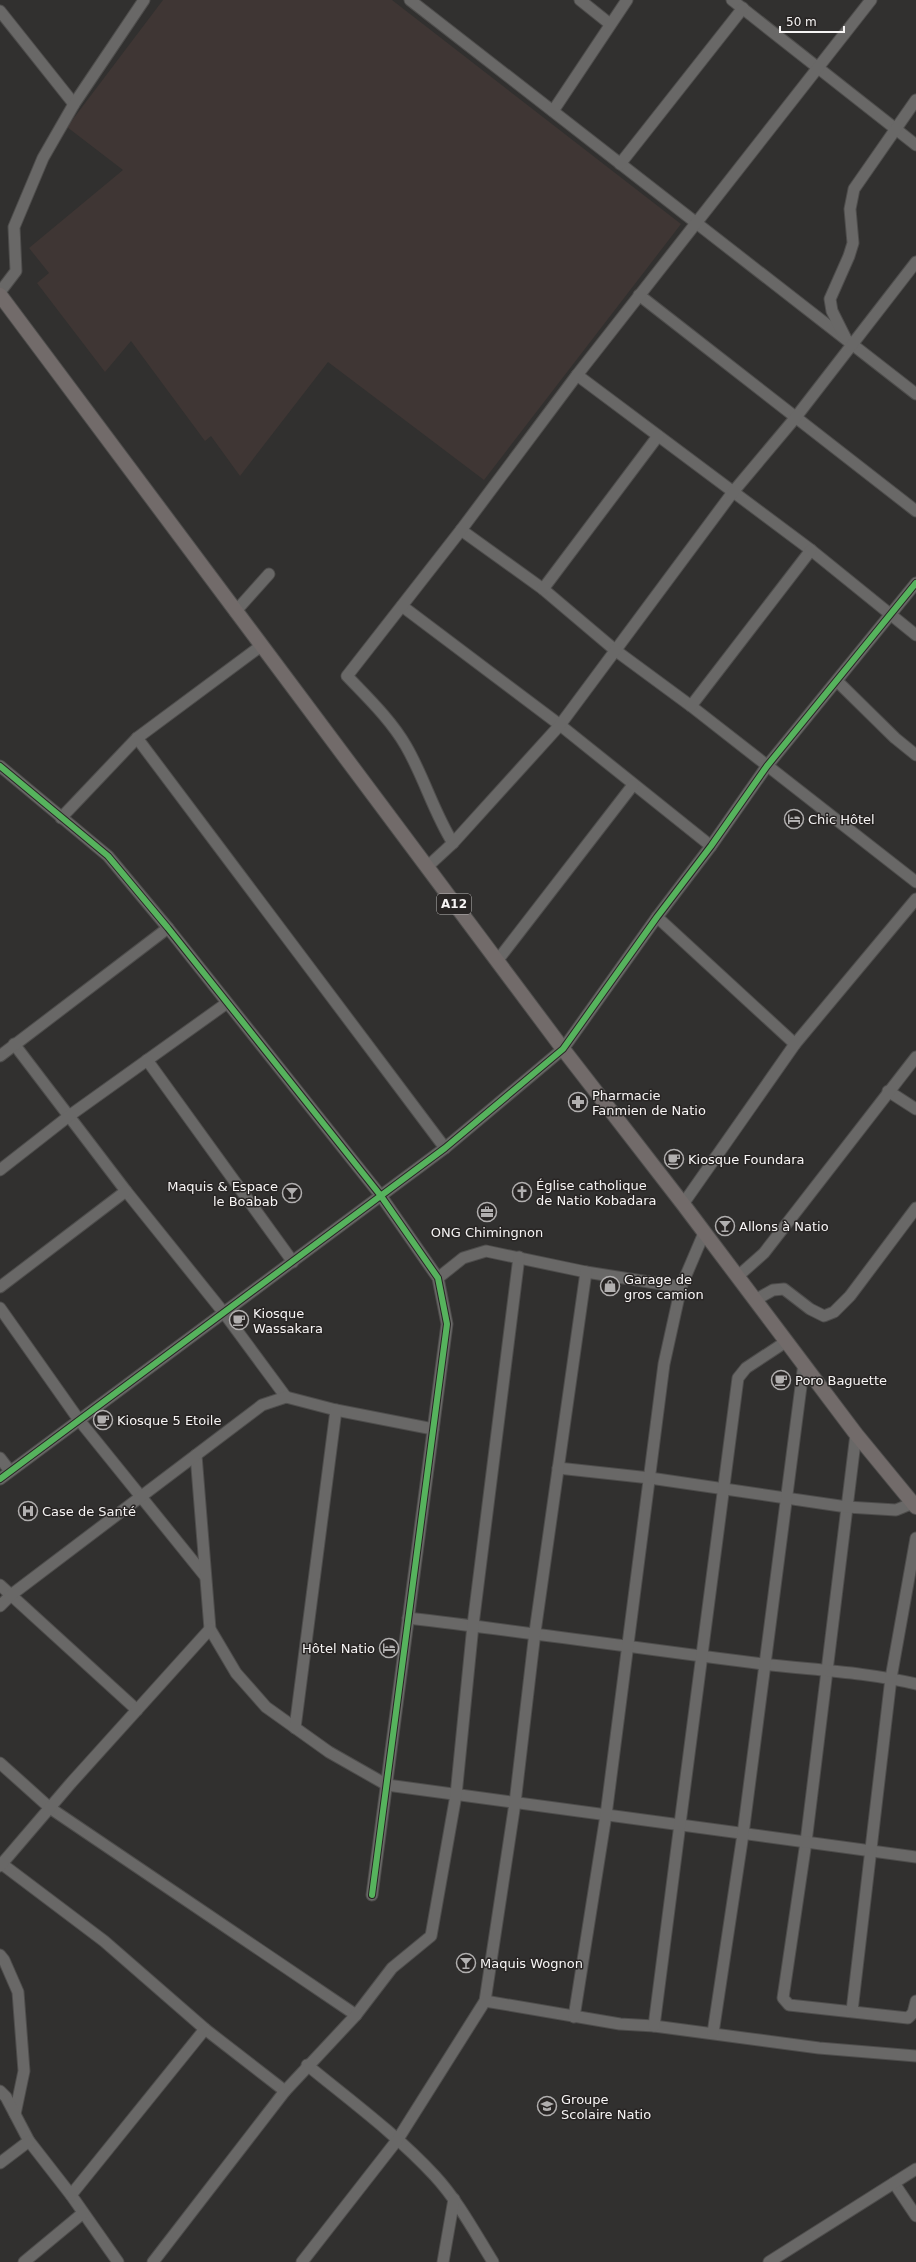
<svg xmlns="http://www.w3.org/2000/svg" width="916" height="2262" viewBox="0 0 916 2262" font-family="'DejaVu Sans',sans-serif">
	<style>
		.built { fill: #3f3634 }
		.lines { fill: none; stroke-linecap: round; stroke-linejoin: round }
		.minor-casing { stroke: #4e4d4c; stroke-width: 13 }
		.major-casing { stroke: #4e4d4c; stroke-width: 16 }
		.minor { stroke: #696867; stroke-width: 11 }
		.major { stroke: #726b6a; stroke-width: 14 }
		.cycleway-casing { stroke: #282524; stroke-width: 8 }
		.cycleway { stroke: #56b35d; stroke-width: 6 }
		.labels { text-anchor: middle; stroke-width: 3; stroke-linejoin: round; paint-order: stroke }
		.shield { fill: #282524; stroke: #b8b6b6; stroke-width: 1 }
		.shield-label { font-size: 12px; font-weight: bold; fill: #f6f4f4 }
		.poi-label { font-size: 13px; fill: #f6f4f4; stroke: #282524; text-anchor: start }
	</style>
	<rect width="100%" height="100%" fill="#31302f"/>
	<path class="built" d="M163 0H392L681 224 484 480 328 362 240 476 211 436 205 441 131 341 105 372 37 283 49 273 29 248 123 170 67 127Z"/>
	<g class="lines">
		<defs>
			<g id="minor">
				<path d="M410 0 916 394"/>
				<path d="M580 0 610 24"/>
				<path d="M732 0 916 145"/>
				<path d="M0 11 74 104"/>
				<path d="M553 111 627 0"/>
				<path d="M620 164 743 8"/>
				<path d="M0 292 16 271 14 227 43 158 74 104 144 0"/>
				<path d="M639 295 916 511"/>
				<path d="M845 337 832 311 830 299 849 256 853 243 850 209 854 189 916 100"/>
				<path d="M577 375 811 550 916 635"/>
				<path d="M461 530 543 589 615 650 691 706 916 882"/>
				<path d="M543 589 658 436"/>
				<path d="M402 606 560 725 711 846"/>
				<path d="M235 612 269 574"/>
				<path d="M837 681 895 738 916 755"/>
				<path d="M691 706 811 550"/>
				<path d="M137 738 445 1148"/>
				<path d="M0 766 108 856 168 928 381 1196 438 1278 447 1324 372 1895"/>
				<path d="M61 818 137 738 261 646"/>
				<path d="M453 843C434 813 424 777 406 746 391 720 368 698 347 676L461 530 577 375 871 0"/>
				<path d="M427 867 453 843 560 725 733 492 796 417 916 262"/>
				<path d="M657 917 795 1044"/>
				<path d="M497 961 633 785"/>
				<path d="M14 1044 126 1191 224 1313 286 1397"/>
				<path d="M0 1056 168 928"/>
				<path d="M147 1060 293 1262"/>
				<path d="M888 1091 916 1109"/>
				<path d="M0 1170 69 1116 227 1003"/>
				<path d="M683 1204 795 1044 916 899"/>
				<path d="M737 1277 764 1253 916 1057"/>
				<path d="M438 1278 463 1258 486 1251 586 1272 681 1287"/>
				<path d="M0 1287 126 1191"/>
				<path d="M755 1300 773 1290 784 1289 810 1309 824 1316 834 1312 850 1296 916 1208"/>
				<path d="M0 1308 79 1420 205 1576"/>
				<path d="M856 1434 806 1842 783 1998 789 2005 908 2018 913 2013 916 2001"/>
				<path d="M196 1455 210 1629 236 1673 266 1707 329 1752 387 1785 916 1857"/>
				<path d="M0 1458 10 1471"/>
				<path d="M558 1468 650 1478 847 1507 896 1510 913 1503"/>
				<path d="M0 1479 445 1148 563 1049 657 917 711 846 767 766 916 583"/>
				<path d="M0 1585 137 1710"/>
				<path d="M0 1606 11 1595 262 1405 286 1397 336 1410 433 1429"/>
				<path d="M408 1618C527 1632 645 1649 763 1664 814 1670 866 1672 916 1684"/>
				<path d="M295 1728 336 1410"/>
				<path d="M0 1763 50 1808 356 2015"/>
				<path d="M2 1864 104 1941 205 2029 285 2091"/>
				<path d="M0 1866 71 1783 210 1629"/>
				<path d="M0 1955 4 1960 18 1992 24 2071 15 2114"/>
				<path d="M485 2001 620 2024 654 2026 819 2048 916 2056"/>
				<path d="M852 2011 891 1678 916 1538"/>
				<path d="M574 2017 606 1815 664 1364 681 1287 704 1233"/>
				<path d="M654 2026C682 1810 709 1594 738 1378L746 1368 787 1341"/>
				<path d="M713 2033 743 1834 804 1363"/>
				<path d="M307 2065C351 2101 396 2134 435 2176 458 2201 475 2233 493 2262"/>
				<path d="M0 2091 6 2097 29 2141 71 2195 118 2262"/>
				<path d="M0 2163 29 2141"/>
				<path d="M894 2183 916 2216"/>
				<path d="M71 2195 205 2029"/>
				<path d="M24 2262 83 2213"/>
				<path d="M153 2262 285 2091 356 2015 392 1968 431 1936 456 1795 473 1625 519 1257"/>
				<path d="M302 2262 398 2139 485 2001 515 1803 535 1632 586 1272"/>
				<path d="M443 2262 454 2199"/>
				<path d="M769 2262 916 2169"/>
			</g>
			<path id="major" d="M0 295 563 1049 683 1204 856 1434 916 1507"/>
		</defs>
		<use href="#minor" class="minor-casing"/>
		<use href="#major" class="major-casing"/>
		<use href="#minor" class="minor"/>
		<use href="#major" class="major"/>
		<defs>
			<g id="cycleway">
				<path d="M0 766 108 856 168 928 381 1196 438 1278 447 1324 372 1895"/>
				<path d="M0 1479 445 1148 563 1049 657 917 711 846 767 766 916 583"/>
			</g>
		</defs>
		<use href="#cycleway" class="cycleway-casing"/>
		<use href="#cycleway" class="cycleway"/>
	</g>
	<defs>
		<symbol id="hotel-ring" viewBox="-11 -11 22 22"><circle r="9.5" fill="#282524" stroke="#b1afaf" stroke-width="1.5"/><path d="M-6-4.5h1.5V1H6V5H4.5V3h-9V5H-6ZM-4 0a1.8 1.8 0 1 1 3.6 0ZM.5 0V-2.5h3Q6-2.5 6 0Z" fill="#b1afaf"/></symbol>
		<symbol id="pharmacy-ring" viewBox="-11 -11 22 22"><circle r="9.5" fill="#282524" stroke="#b1afaf" stroke-width="1.5"/><path d="M-2-6h4v4h4v4h-4v4h-4v-4h-4v-4h4Z" fill="#b1afaf"/></symbol>
		<symbol id="cafe-ring" viewBox="-11 -11 22 22"><circle r="9.5" fill="#282524" stroke="#b1afaf" stroke-width="1.5"/><path d="M-5.5-4.5H6V0H3Q3 3.5 0 3.5H-2.5Q-5.5 3.5-5.5 0ZM3-3.2v2h1.7v-2ZM-6 4.5H4V6H-6Z" fill="#b1afaf"/></symbol>
		<symbol id="church-ring" viewBox="-11 -11 22 22"><circle r="9.5" fill="#282524" stroke="#b1afaf" stroke-width="1.5"/><path d="M-1.2-6h2.4v3.5h3.3v2.4h-3.3V6h-2.4V-.1h-3.3v-2.4h3.3Z" fill="#b1afaf"/></symbol>
		<symbol id="bar-ring" viewBox="-11 -11 22 22"><circle r="9.5" fill="#282524" stroke="#b1afaf" stroke-width="1.5"/><path d="M-6-5H6L.8 .8V4.5H3.5V6h-7V4.5H-.8V.8Z" fill="#b1afaf"/></symbol>
		<symbol id="office-ring" viewBox="-11 -11 22 22"><circle r="9.5" fill="#282524" stroke="#b1afaf" stroke-width="1.5"/><path d="M-6-3h4V-5.5h4V-3h4V5H-6ZM-1-4.5V-3h2v-1.5ZM-6 0V1H6V0Z" fill="#b1afaf"/></symbol>
		<symbol id="shop-ring" viewBox="-11 -11 22 22"><circle r="9.5" fill="#282524" stroke="#b1afaf" stroke-width="1.5"/><path d="M-5-2.5h2.3a2.7 3.5 0 0 1 5.4 0H5L5.5 6h-11ZM-1.5-2.5h3a1.5 2.3 0 0 0-3 0Z" fill="#b1afaf"/></symbol>
		<symbol id="hospital-ring" viewBox="-11 -11 22 22"><circle r="9.5" fill="#282524" stroke="#b1afaf" stroke-width="1.5"/><path d="M-5-5h3v3.5h4V-5h3V5h-3V1.5h-4V5h-3Z" fill="#b1afaf"/></symbol>
		<symbol id="school-ring" viewBox="-11 -11 22 22"><circle r="9.5" fill="#282524" stroke="#b1afaf" stroke-width="1.5"/><path d="M0-5L7-2L0 1L-7-2ZM-4 1L0 2.5L4 1V4Q0 6-4 4Z" fill="#b1afaf"/></symbol>
	</defs>
	<g fill-rule="evenodd">
		<use href="#hotel-ring" x="783" y="808" width="22" height="22"/>
		<use href="#pharmacy-ring" x="567" y="1091" width="22" height="22"/>
		<use href="#cafe-ring" x="663" y="1148" width="22" height="22"/>
		<use href="#church-ring" x="511" y="1181" width="22" height="22"/>
		<use href="#bar-ring" x="281" y="1182" width="22" height="22"/>
		<use href="#office-ring" x="476" y="1201" width="22" height="22"/>
		<use href="#bar-ring" x="714" y="1215" width="22" height="22"/>
		<use href="#shop-ring" x="599" y="1275" width="22" height="22"/>
		<use href="#cafe-ring" x="228" y="1309" width="22" height="22"/>
		<use href="#cafe-ring" x="770" y="1369" width="22" height="22"/>
		<use href="#cafe-ring" x="92" y="1409" width="22" height="22"/>
		<use href="#hospital-ring" x="17" y="1500" width="22" height="22"/>
		<use href="#hotel-ring" x="378" y="1637" width="22" height="22"/>
		<use href="#bar-ring" x="455" y="1952" width="22" height="22"/>
		<use href="#school-ring" x="536" y="2095" width="22" height="22"/>
	</g>
	<g class="labels">
		<rect class="shield" x="437" y="894" width="34" height="20" rx="3"/>
		<g class="shield-label">
			<text x="454" y="908">A12</text>
		</g>
		<g class="poi-label">
			<text x="808" y="824">Chic Hôtel</text>
			<text x="592" y="1100">Pharmacie<tspan x="592" dy="15">Fanmien de Natio</tspan></text>
			<text x="688" y="1164">Kiosque Foundara</text>
			<text x="536" y="1190">Église catholique<tspan x="536" dy="15">de Natio Kobadara</tspan></text>
			<text x="278" y="1191" text-anchor="end">Maquis &amp; Espace<tspan x="278" dy="15">le Boabab</tspan></text>
			<text x="739" y="1231">Allons à Natio</text>
			<text x="487" y="1237" text-anchor="middle">ONG Chimingnon</text>
			<text x="624" y="1284">Garage de<tspan x="624" dy="15">gros camion</tspan></text>
			<text x="253" y="1318">Kiosque<tspan x="253" dy="15">Wassakara</tspan></text>
			<text x="795" y="1385">Poro Baguette</text>
			<text x="117" y="1425">Kiosque 5 Etoile</text>
			<text x="42" y="1516">Case de Santé</text>
			<text x="375" y="1653" text-anchor="end">Hôtel Natio</text>
			<text x="480" y="1968">Maquis Wognon</text>
			<text x="561" y="2104">Groupe<tspan x="561" dy="15">Scolaire Natio</tspan></text>
		</g>
	</g>
	<path d="M780 26v6h64v-6" fill="none" stroke="#f6f4f4" stroke-width="2"/>
	<text x="786" y="26" font-size="12" fill="#f6f4f4" stroke="#282524" stroke-width="3" paint-order="stroke">50 m</text>
</svg>
